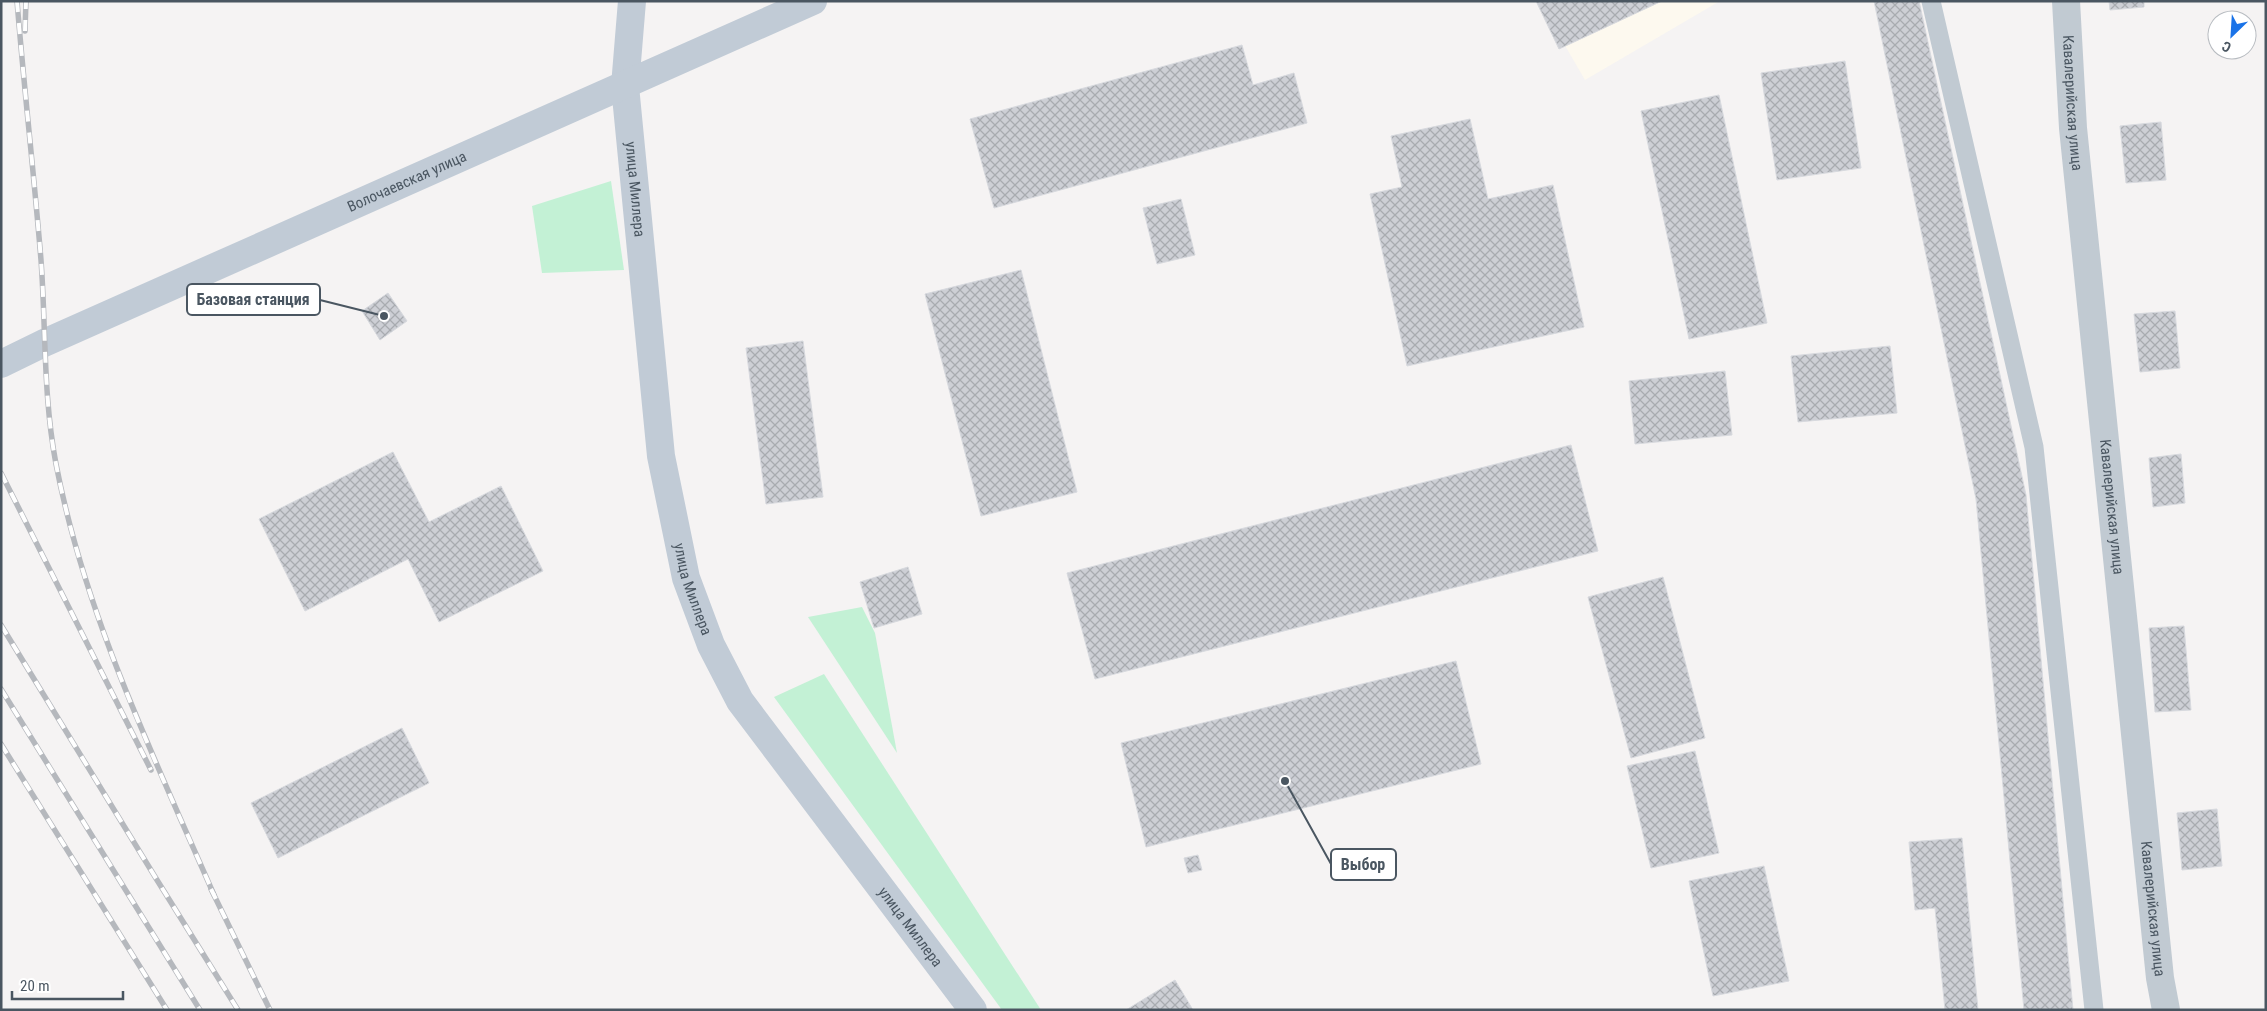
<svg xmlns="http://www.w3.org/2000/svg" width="2267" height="1011" viewBox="0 0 2267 1011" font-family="'Roboto Condensed',sans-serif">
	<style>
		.commercial { fill: #fdf9ef }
		.grass { fill: #c3f1d5 }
		.building { fill: url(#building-cross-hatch); stroke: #d7d9de }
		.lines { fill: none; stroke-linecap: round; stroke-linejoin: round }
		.lane { stroke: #c1cad2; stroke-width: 19 }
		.street { stroke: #c1cad2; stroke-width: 28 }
		.secondary { stroke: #c1cbd6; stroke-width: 28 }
		.rail-casing { stroke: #b5b8bd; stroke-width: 5.5 }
		.rail { stroke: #fff; stroke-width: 4; stroke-dasharray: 11; stroke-linecap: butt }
		.labels { text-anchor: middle; stroke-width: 4.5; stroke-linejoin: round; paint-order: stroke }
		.street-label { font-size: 15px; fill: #4a5661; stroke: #fff }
		.leader { fill: none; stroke: #4a5661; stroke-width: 2 }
		.callout-dot { fill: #4a5661; stroke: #fff; stroke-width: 2 }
		.callout { fill: #fff; stroke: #4a5661; stroke-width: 2 }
		.callout-label { font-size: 16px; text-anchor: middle; font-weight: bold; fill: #4a5661 }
	</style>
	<defs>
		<pattern id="building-cross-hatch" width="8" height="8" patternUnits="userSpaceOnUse" patternTransform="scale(1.25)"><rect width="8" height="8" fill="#cdcfd5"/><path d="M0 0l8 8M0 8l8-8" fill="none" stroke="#a8abb0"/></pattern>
	</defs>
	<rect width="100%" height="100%" fill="#f5f3f3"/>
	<path class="commercial" d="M1539 1H1720L1585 80Z"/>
	<g class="grass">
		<path d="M611 181 624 270 542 273 532 206Z"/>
		<path d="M862 607 875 633 897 753 808 617Z"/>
		<path d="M824 674 1041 1010H1002L774 697Z"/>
	</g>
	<g class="building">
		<path d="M1536 1H1662L1559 49Z"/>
		<path d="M1874 1H1919L2026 495 2073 1010H2024L1976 499Z"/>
		<path d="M2109 1H2144V7L2110 10Z"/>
		<path d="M1242 45 1253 85 1294 73 1307 123 994 208 970 119Z"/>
		<path d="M1845 61 1861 168 1777 180 1761 73Z"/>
		<path d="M1719 95 1767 323 1689 339 1641 111Z"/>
		<path d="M1470 119 1488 199 1553 185 1584 327 1407 366 1370 194 1402 187 1391 136Z"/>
		<path d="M2161 122 2166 180 2126 183 2120 126Z"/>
		<path d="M1181 199 1195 255 1157 264 1143 208Z"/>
		<path d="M1021 270 1077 492 981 516 925 294Z"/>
		<path d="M388 293 407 321 380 340 362 311Z"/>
		<path d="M2175 311 2180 368 2140 372 2134 314Z"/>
		<path d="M803 341 823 497 766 504 746 348Z"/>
		<path d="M1890 346 1897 413 1798 422 1791 356Z"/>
		<path d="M1725 371 1732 435 1635 444 1629 381Z"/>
		<path d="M1571 445 1598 551 1095 679 1067 573Z"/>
		<path d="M393 452 429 522 501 486 543 571 439 622 408 559 305 611 259 519Z"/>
		<path d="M2181 454 2185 503 2153 507 2149 458Z"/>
		<path d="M908 567 922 614 874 628 860 582Z"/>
		<path d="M1663 577 1705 738 1631 758 1588 597Z"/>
		<path d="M2184 626 2191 710 2155 712 2149 628Z"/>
		<path d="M1456 661 1481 764 1146 847 1121 743Z"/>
		<path d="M402 728 429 783 278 858 251 803Z"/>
		<path d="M1695 751 1719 853 1651 868 1627 766Z"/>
		<path d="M2217 809 2222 866 2182 870 2177 813Z"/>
		<path d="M1962 838 1978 1010H1945L1935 908 1915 910 1909 842Z"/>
		<path d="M1198 855 1202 870 1188 873 1184 858Z"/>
		<path d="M1764 866 1789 981 1713 996 1689 881Z"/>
		<path d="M1175 980 1193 1010H1126Z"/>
	</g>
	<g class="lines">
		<path class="lane" d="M1931 1 2034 447 2094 1010"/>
		<path class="street" id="s1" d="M2066 1 2073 128 2160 978 2166 1010"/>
		<g class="secondary">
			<path id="s2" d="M632 1 625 86 661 456 686 578 711 645 740 701 973 1010"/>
			<path id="s3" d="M1 364 44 343 813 1"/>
		</g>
		<defs>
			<g id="rail">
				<path d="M17 1C24 88 34 174 41 260 46 328 43 396 56 464 85 615 153 755 214 895"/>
				<path d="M25 31 26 1"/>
				<path d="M1 473 151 770"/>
				<path d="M1 625 157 880 238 1010"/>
				<path d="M1 689 200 1010"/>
				<path d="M1 744 167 1010"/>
				<path d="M211 889 270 1010"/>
			</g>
		</defs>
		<use href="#rail" class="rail-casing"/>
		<use href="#rail" class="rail"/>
	</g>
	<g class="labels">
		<g class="street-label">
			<text dy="5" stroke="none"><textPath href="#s1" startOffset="102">Кавалерийская улица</textPath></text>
			<text dy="5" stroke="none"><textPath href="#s3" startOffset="445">Волочаевская улица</textPath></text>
			<text dy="5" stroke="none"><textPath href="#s2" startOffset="189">улица Миллера</textPath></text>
			<text dy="5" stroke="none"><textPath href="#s1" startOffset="508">Кавалерийская улица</textPath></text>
			<text dy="5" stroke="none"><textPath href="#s2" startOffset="594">улица Миллера</textPath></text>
			<text dy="5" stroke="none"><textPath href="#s1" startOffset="912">Кавалерийская улица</textPath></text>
			<text dy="5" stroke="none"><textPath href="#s2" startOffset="999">улица Миллера</textPath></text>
		</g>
	</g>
	<path class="leader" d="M384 316L320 300M1285 781L1331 864"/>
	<g class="callout-dot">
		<circle cx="384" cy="316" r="5"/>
		<circle cx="1285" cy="781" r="5"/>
	</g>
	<g class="callout">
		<rect x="187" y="284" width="133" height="31" rx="5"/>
		<rect x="1331" y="849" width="65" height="31" rx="5"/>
	</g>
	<g class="callout-label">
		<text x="253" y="305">Базовая станция</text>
		<text x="1363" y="870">Выбор</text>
	</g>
	<rect width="2267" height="1011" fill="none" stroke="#4a5661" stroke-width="5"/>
	<g transform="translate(2232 35) rotate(205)"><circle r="24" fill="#ffffff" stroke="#b7bbc0"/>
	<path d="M0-4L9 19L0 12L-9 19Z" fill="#1a73e8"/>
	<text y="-8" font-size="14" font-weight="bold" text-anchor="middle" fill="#4a5661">С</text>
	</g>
	<path d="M12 991v8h111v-8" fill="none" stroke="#4a5661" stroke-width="2.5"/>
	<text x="20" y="991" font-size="15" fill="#4a5661" stroke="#ffffff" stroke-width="4" paint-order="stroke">20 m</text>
</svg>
